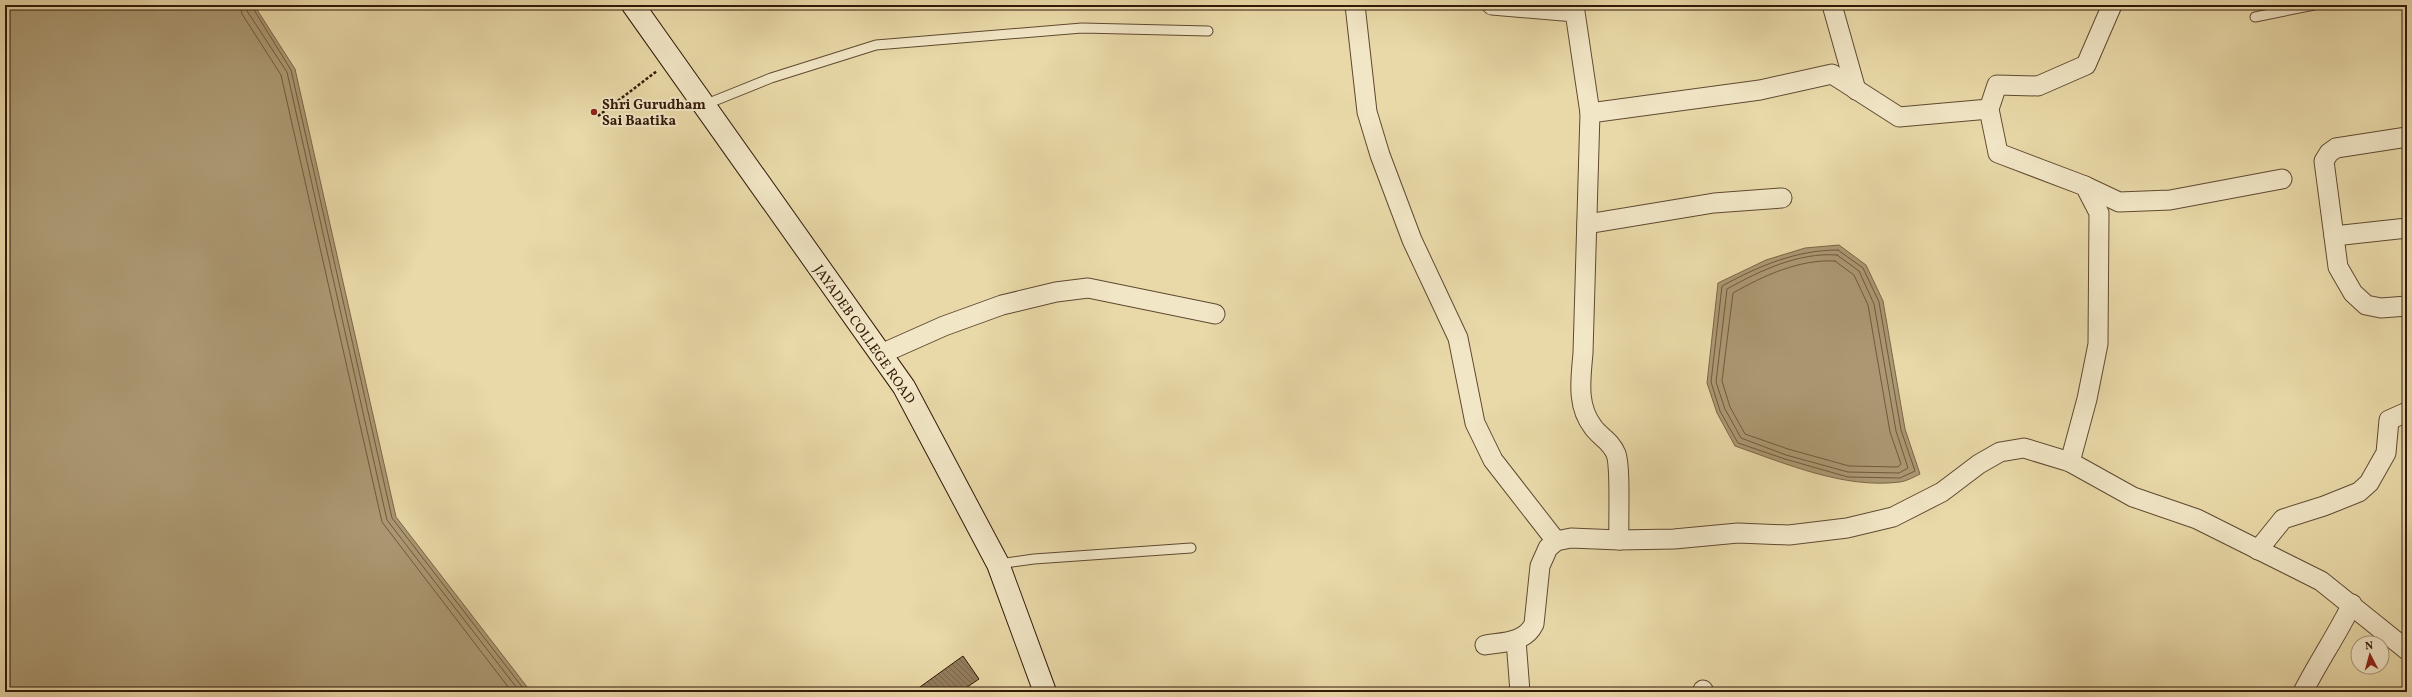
<svg xmlns="http://www.w3.org/2000/svg" width="2412" height="697" viewBox="0 0 2412 697" font-family="Vollkorn,serif">
	<style>
		.water { fill: #ab9872; stroke: #7b6548 }
		.lines { fill: none; stroke-linecap: round; stroke-linejoin: round }
		.shore { stroke: #6f583e; stroke-width: 1 }
		.building { fill: url(#building-back-hatch); stroke: #331909 }
		.lane-casing { stroke: #604931; stroke-width: 11 }
		.street-casing { stroke: #604931; stroke-width: 21 }
		.secondary-casing { stroke: #331909; stroke-width: 24 }
		.path { stroke: #331909; stroke-width: 2.5; stroke-dasharray: 3 2; stroke-linecap: butt }
		.lane { stroke: #f1e6c6; stroke-width: 9 }
		.street { stroke: #f1e6c6; stroke-width: 19 }
		.secondary { stroke: #f1e6c6; stroke-width: 22 }
		.poi-dot { fill: #8f2418; stroke: #f1e6c6; stroke-width: 1.5 }
		.labels { text-anchor: middle; stroke-width: 4; stroke-linejoin: round; paint-order: stroke }
		.poi-label { font-size: 14px; font-weight: bold; fill: #331909; stroke: #f1e6c6; text-anchor: start }
		.street-label { font-size: 14px; fill: #331909; stroke: #f1e6c6 }
	</style>
	<defs>
		<pattern id="building-back-hatch" width="6" height="6" patternUnits="userSpaceOnUse"><rect width="6" height="6" fill="#927d5c"/><path d="M-1 5l2 2M0 0l6 6M5-1l2 2" fill="none" stroke="#78664a"/></pattern>
	</defs>
	<rect width="100%" height="100%" fill="#e9d9a8"/>
	<filter id="stains"><feTurbulence type="fractalNoise" baseFrequency=".005" numOctaves="4"/><feColorMatrix values="0 0 0 0 .2 0 0 0 0 .09 0 0 0 0 .02 0 0 0 .5 -.17"/></filter>
	<radialGradient id="worn" r=".72"><stop offset=".6" stop-color="#630" stop-opacity="0"/><stop offset="1" stop-color="#630" stop-opacity=".3"/></radialGradient>
	<g class="water">
		<path d="M5 5H254L295 69 396 517 531 692H5Z"/>
		<path d="M1839 245 1866 265 1883 301 1905 429 1920 474C1914 477 1907 481 1900 482 1844 489 1787 464 1735 446L1717 413 1707 383 1718 283 1766 260 1805 248Z"/>
	</g>
	<g class="lines">
		<g class="shore">
			<path d="M240 5 242 14 281 75 382 522 512 692"/>
			<path d="M246 5 247 11 287 72 387 520 520 692"/>
			<path d="M251 5 291 70 392 518 526 692"/>
			<path d="M1838 250 1863 268 1879 302 1901 430 1915 471 1900 478 1848 477 1785 459 1738 443 1720 411 1711 382 1722 286C1759 266 1796 250 1838 250Z"/>
			<path d="M1837 255 1859 271 1874 304 1896 431 1908 468 1899 473 1848 472 1786 455 1741 438 1725 409 1716 382 1727 289C1759 271 1799 252 1837 255Z"/>
			<path d="M1835 261 1854 275 1868 305 1890 432 1901 464 1898 467 1849 466 1788 449 1745 434 1730 407 1722 381 1733 293C1763 276 1799 259 1835 261Z"/>
		</g>
	</g>
	<path class="building" d="M963 656 979 679 960 692H913Z"/>
	<g class="lines">
		<defs>
			<g id="lane">
				<path d="M2255 17 2314 5"/>
				<path d="M704 105 771 78 876 45 1082 28 1208 31"/>
				<path d="M998 564 1034 559 1191 548"/>
			</g>
			<g id="street">
				<path d="M1355 5 1367 112 1380 155 1412 240 1458 338 1475 423 1493 460 1556 541"/>
				<path d="M1492 5 1575 12 1590 113"/>
				<path d="M1832 5 1856 90"/>
				<path d="M2407 137 2336 148 2329 153 2324 161 2338 267 2353 293 2366 305 2381 308 2407 306"/>
				<path d="M2085 186 2119 202 2170 200 2282 179"/>
				<path d="M1587 224 1714 203 1782 198"/>
				<path d="M2334 236 2407 228"/>
				<path d="M881 354 944 326 1002 305 1056 292 1088 288 1215 314"/>
				<path d="M2070 462 2087 399 2098 344 2099 213 2085 186 1998 153 1989 109 1997 85 2038 86 2086 65 2112 5"/>
				<path d="M1619 540C1618 523 1621 467 1616 454 1611 441 1600 437 1593 427 1576 405 1581 378 1583 353L1590 113 1760 90 1832 74 1899 117 1989 109"/>
				<path d="M2258 550 2283 519 2324 506 2359 492 2369 483 2386 453 2389 420 2407 412"/>
				<path d="M1516 640 1520 692"/>
				<path d="M1485 645C1503 642 1525 643 1534 624L1540 566 1548 548 1556 541 1571 538 1619 540 1674 539 1738 533 1789 535 1847 528 1893 517 1942 492 1979 464 2000 452 2024 448 2070 462 2133 497 2197 519 2321 581 2407 650"/>
				<path d="M1703 690 1704 692"/>
				<path d="M2303 692C2318 662 2337 635 2352 604"/>
			</g>
			<path id="secondary" d="M633 5 904 387 998 564 1045 692"/>
		</defs>
		<use href="#lane" class="lane-casing"/>
		<use href="#street" class="street-casing"/>
		<use href="#secondary" class="secondary-casing"/>
		<path class="path" d="M598 116 657 71"/>
		<use href="#lane" class="lane"/>
		<use href="#street" class="street"/>
		<use href="#secondary" class="secondary"/>
	</g>
	<circle class="poi-dot" cx="594" cy="112" r="4"/>
	<g class="labels">
		<g class="poi-label">
			<text x="602" y="109">Shri Gurudham<tspan x="602" dy="16">Sai Baatika</tspan></text>
		</g>
		<g class="street-label">
			<text transform="translate(865 334) rotate(55)" y="5">JAYADEB COLLEGE ROAD</text>
		</g>
	</g>
	<rect width="2412" height="697" fill="none" stroke="#e9d9a8" stroke-width="20"/>
	<rect x="6" y="6" width="2400" height="685" fill="none" stroke="#331909" stroke-width="2"/>
	<rect x="10" y="10" width="2392" height="677" fill="none" stroke="#331909"/>
	<g transform="translate(2370 655) rotate(354)"><circle r="19" fill="#f1e6c6" stroke="#a5947a"/>
	<path d="M0-3L7 15L0 10L-7 15Z" fill="#8f2418"/>
	<text y="-6" font-size="11" font-weight="bold" text-anchor="middle" fill="#331909">N</text>
	</g>
	<rect width="100%" height="100%" filter="url(#stains)"/>
	<rect width="100%" height="100%" fill="url(#worn)"/>
</svg>
